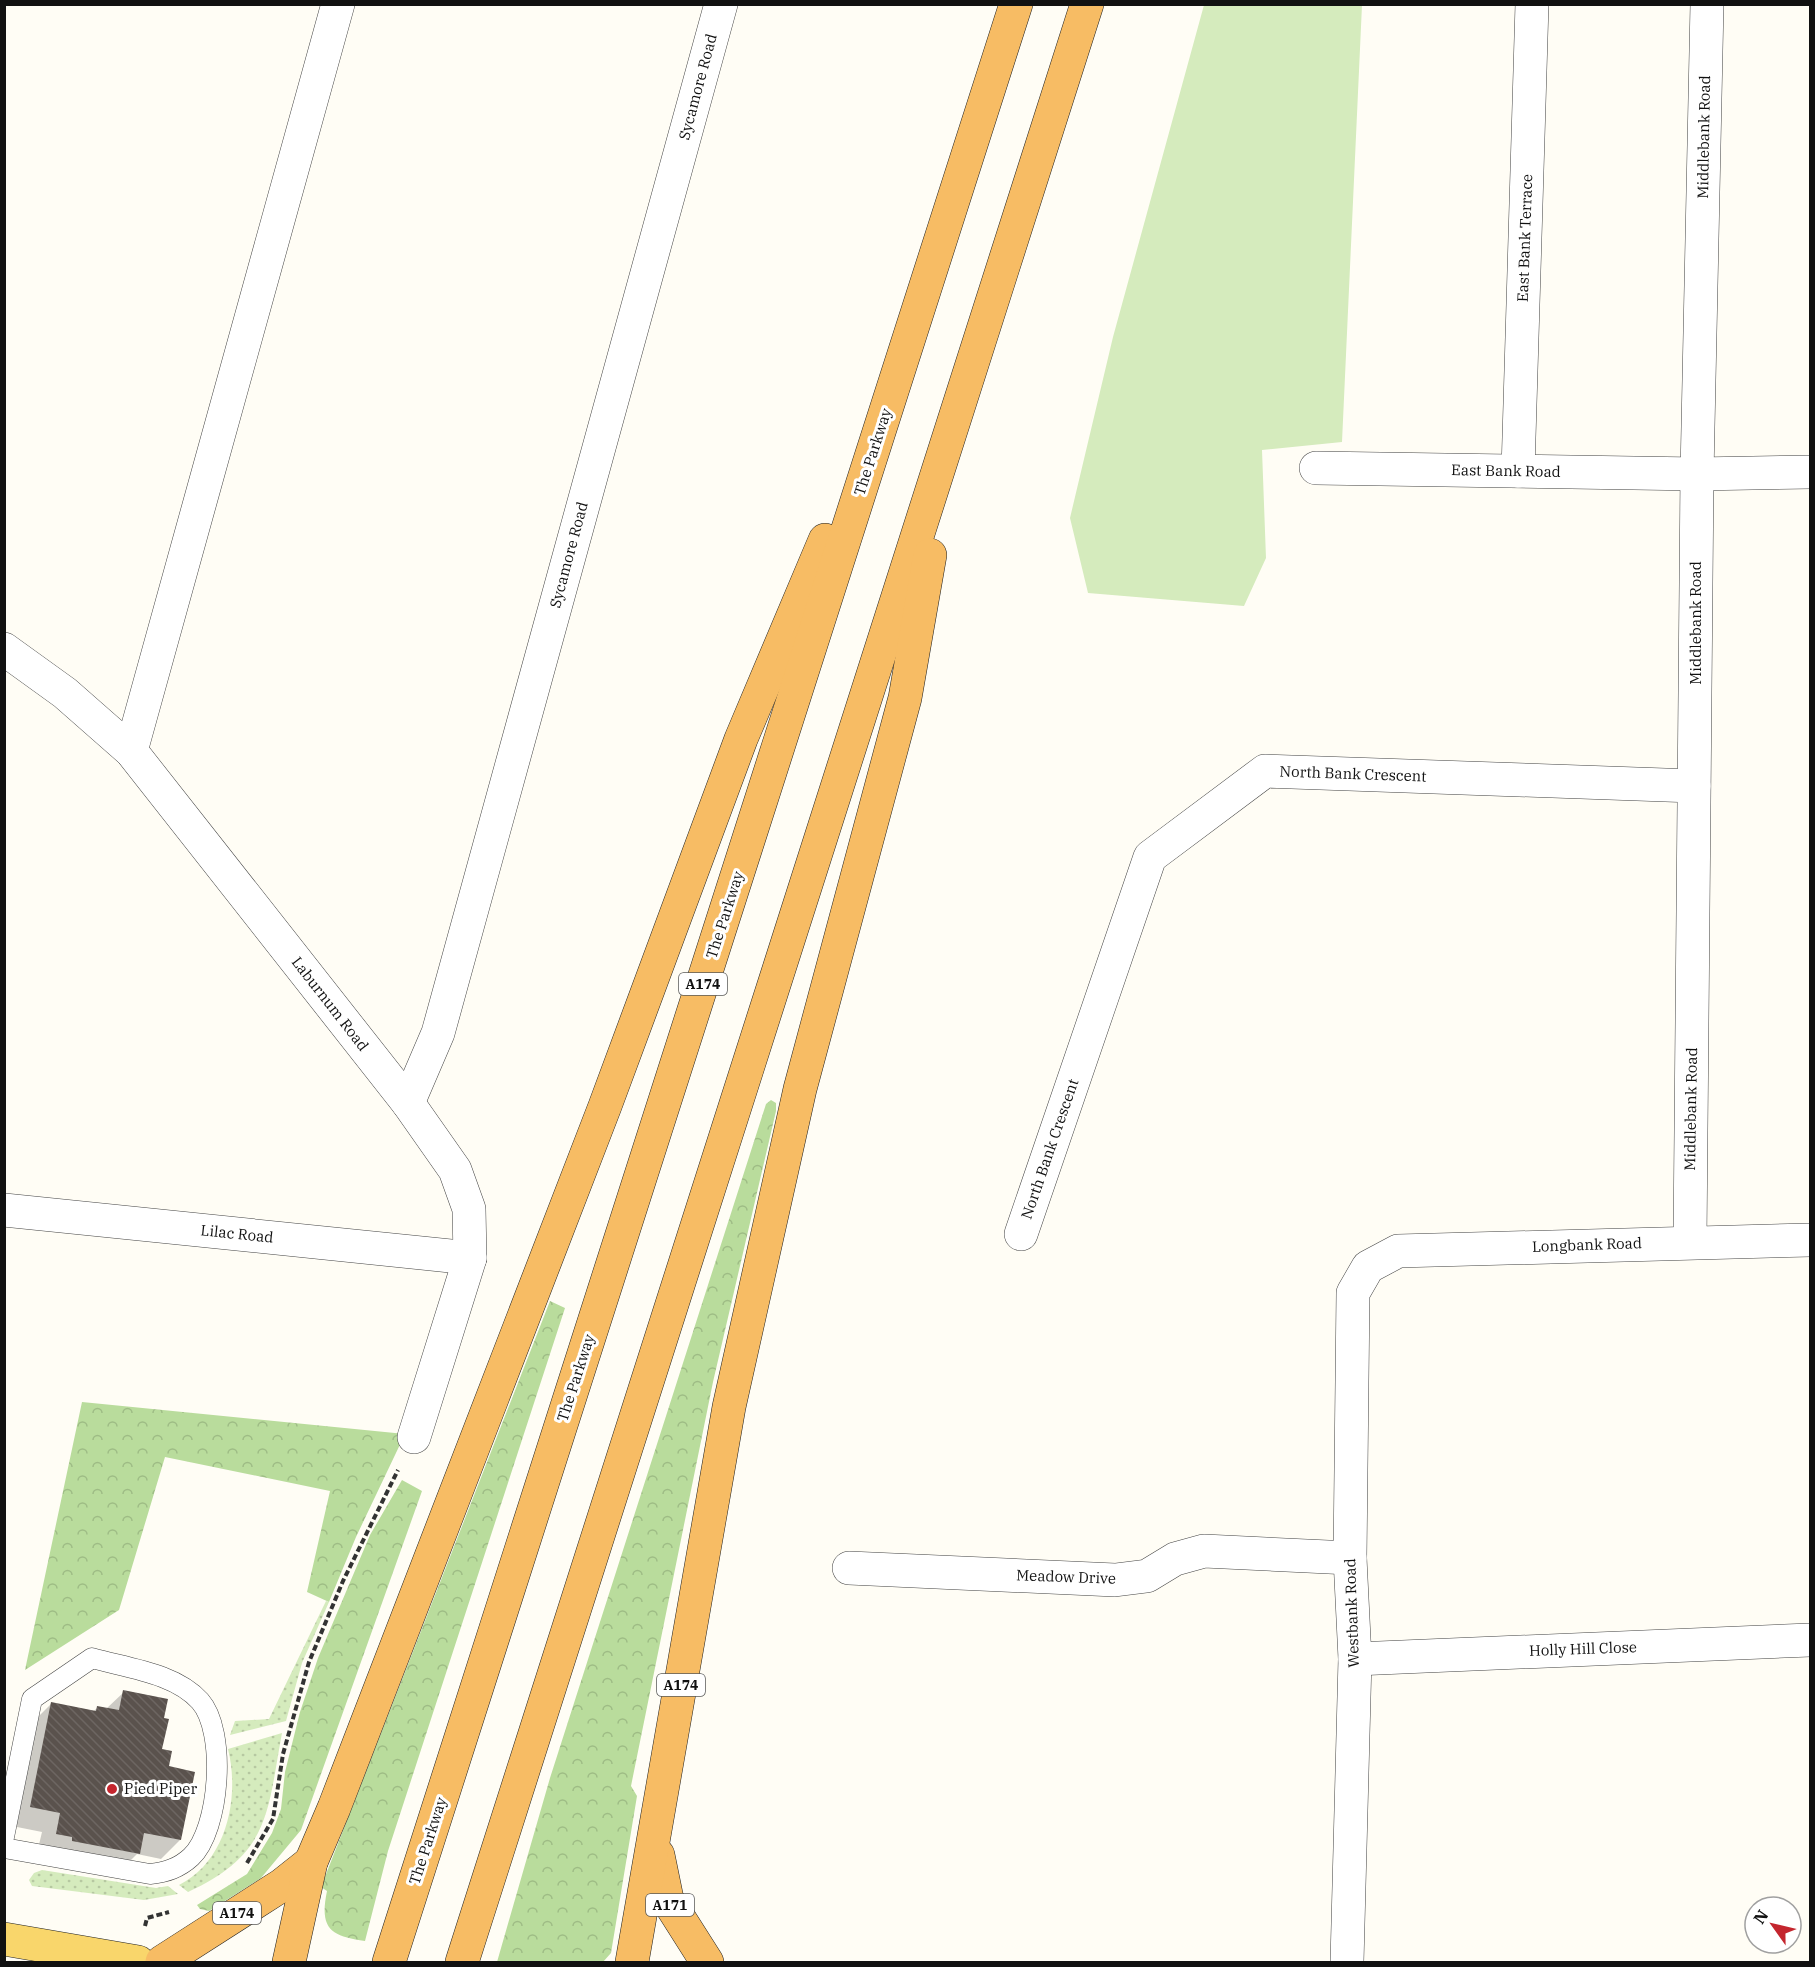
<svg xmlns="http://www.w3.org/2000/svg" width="1815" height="1967" viewBox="0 0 1815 1967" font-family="'IBM Plex Serif',serif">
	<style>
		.grass { fill: url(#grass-dots) }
		.forest { fill: url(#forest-crowns) }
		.park { fill: #d5ebbd }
		.shadow { fill: #0003 }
		.building { fill: url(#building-back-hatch) }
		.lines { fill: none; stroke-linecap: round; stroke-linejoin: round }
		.service-casing { stroke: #444; stroke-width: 21 }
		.minor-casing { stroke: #444; stroke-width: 34 }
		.primary-casing { stroke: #222; stroke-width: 34 }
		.trunk-casing { stroke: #222; stroke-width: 34 }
		.path { stroke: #333; stroke-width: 4; stroke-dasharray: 6 3; stroke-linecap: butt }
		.service { stroke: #fff; stroke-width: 20 }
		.minor { stroke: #fff; stroke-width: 33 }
		.primary { stroke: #f9d66b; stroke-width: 33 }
		.trunk { stroke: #f7bc64; stroke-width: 33 }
		.poi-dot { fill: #c4262e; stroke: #fff; stroke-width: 2 }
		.labels { text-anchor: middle; stroke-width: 6; stroke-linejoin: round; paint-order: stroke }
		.shield { fill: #fff; stroke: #585858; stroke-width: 1.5 }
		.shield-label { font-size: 14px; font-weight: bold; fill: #111 }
		.street-label { font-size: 15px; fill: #111; stroke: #fff }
		.poi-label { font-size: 15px; fill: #111; stroke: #fff; text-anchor: start }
	</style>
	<defs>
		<pattern id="grass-dots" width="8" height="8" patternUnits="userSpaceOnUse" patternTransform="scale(1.5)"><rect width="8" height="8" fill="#d5ebbd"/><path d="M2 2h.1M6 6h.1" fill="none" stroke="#b6c8a1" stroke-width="1.8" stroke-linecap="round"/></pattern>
		<pattern id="forest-crowns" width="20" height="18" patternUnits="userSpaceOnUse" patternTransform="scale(1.5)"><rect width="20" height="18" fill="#b9dc9c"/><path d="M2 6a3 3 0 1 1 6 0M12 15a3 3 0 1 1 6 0" fill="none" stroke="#9ebc85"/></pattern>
		<pattern id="building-back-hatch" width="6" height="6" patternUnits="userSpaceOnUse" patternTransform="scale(1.5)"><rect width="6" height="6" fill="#5a524d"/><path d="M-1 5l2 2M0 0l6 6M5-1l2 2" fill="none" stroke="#6d6662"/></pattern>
	</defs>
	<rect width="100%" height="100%" fill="#fffdf5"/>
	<g class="grass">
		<path d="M326 1601 329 1602 302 1663 286 1721 230 1735 235 1721 269 1719Z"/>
		<path d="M282 1733C267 1814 270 1854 188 1892L179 1885C227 1861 240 1797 228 1749Z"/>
		<path d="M42 1870 156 1888 168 1886 178 1894 144 1900 32 1886 29 1880 34 1873Z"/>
	</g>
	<g class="forest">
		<path d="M771 1100 776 1103V1111L713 1382 631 1786 637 1796 611 1953 603 1962H497L550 1778 766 1104Z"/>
		<path d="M550 1301 565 1308 388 1851 365 1941C331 1936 319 1929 327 1891L321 1887Z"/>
		<path d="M82 1402 405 1434 356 1537 329 1602 307 1592 330 1491 165 1457 119 1610 25 1670Z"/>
		<path d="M402 1480 422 1491 301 1830 261 1878 209 1911 200 1909 197 1905 247 1874 272 1833 281 1809 285 1772 300 1712 318 1658 370 1535Z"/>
	</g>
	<path class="park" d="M1204 5H1362L1342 442 1262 450 1266 558 1244 606 1088 593 1070 518 1113 337Z"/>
	<path class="shadow" d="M124 1692 160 1750 167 1767 180 1840 161 1859 137 1854 119 1872 37 1853 42 1832 12 1826 32 1723 51 1704 93 1712 97 1708 106 1709Z"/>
	<path class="building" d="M123 1690 168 1699 164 1718 169 1719 162 1749 172 1751 169 1766 195 1772 181 1840 144 1833 140 1854 72 1841V1837L56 1834 60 1813 30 1807 51 1702 96 1711 97 1706 119 1710Z"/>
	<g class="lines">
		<defs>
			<path id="service" d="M4 1837 32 1699 92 1658C127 1668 175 1673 200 1701 227 1731 220 1830 191 1857 179 1868 167 1872 150 1874L4 1848"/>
			<g id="minor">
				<path d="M1316 468 1697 474 1810 472"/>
				<path d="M1518 471 1532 4"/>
				<path d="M4 649 65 693 131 751 408 1103 455 1170 469 1209 470 1258 414 1437"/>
				<path d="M131 751 338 4"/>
				<path d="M408 1103 438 1033 721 4"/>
				<path d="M4 1210 470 1258"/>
				<path d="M1021 1234 1150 857 1265 771 1694 786"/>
				<path d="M1690 1241 1697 474 1707 4"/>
				<path d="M849 1568 1115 1580 1147 1576 1175 1559 1204 1551 1350 1558"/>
				<path d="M1355 1659 1810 1640"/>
				<path d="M1347 1962 1355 1659 1350 1558 1353 1293 1368 1267 1398 1251 1810 1240"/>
			</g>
			<path id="primary" d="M4 1939 138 1962"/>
			<g id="trunk">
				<path d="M658 1855 667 1899 707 1962"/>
				<path d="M162 1962 282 1885 311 1862"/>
				<path d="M289 1962 311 1862 334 1808 605 1106 741 739 825 540"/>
				<path d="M389 1962 1016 4"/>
				<path d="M462 1962 1087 4"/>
				<path d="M632 1962 729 1407 800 1089 905 698 930 555"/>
			</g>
		</defs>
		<use href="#service" class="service-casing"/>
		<use href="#minor" class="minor-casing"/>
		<use href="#primary" class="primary-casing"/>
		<use href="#trunk" class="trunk-casing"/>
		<g class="path">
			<path d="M247 1863 273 1819 283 1754 309 1662 343 1581 398 1470"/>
			<path d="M145 1926 147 1918 169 1912"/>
		</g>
		<use href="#service" class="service"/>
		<use href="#minor" class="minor"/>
		<use href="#primary" class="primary"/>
		<use href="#trunk" class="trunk"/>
	</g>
	<circle class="poi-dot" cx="112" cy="1789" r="6"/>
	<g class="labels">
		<g class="shield">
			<rect x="679" y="973" width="48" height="22" rx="4.5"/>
			<rect x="657" y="1674" width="48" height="22" rx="4.5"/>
			<rect x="646" y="1894" width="48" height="22" rx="4.5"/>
			<rect x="213" y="1902" width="48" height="22" rx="4.5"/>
		</g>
		<g class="shield-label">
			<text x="703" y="989">A174</text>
			<text x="681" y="1690">A174</text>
			<text x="670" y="1910">A171</text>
			<text x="237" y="1918">A174</text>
		</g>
		<g class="street-label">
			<text transform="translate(698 87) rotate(-75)" y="5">Sycamore Road</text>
			<text transform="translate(1704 137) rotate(-89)" y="5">Middlebank Road</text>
			<text transform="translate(1525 238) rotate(-88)" y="5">East Bank Terrace</text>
			<text transform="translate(873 452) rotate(-72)" y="5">The Parkway</text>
			<text transform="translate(1506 471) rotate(1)" y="5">East Bank Road</text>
			<text transform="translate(569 555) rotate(-75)" y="5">Sycamore Road</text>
			<text transform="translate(1696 623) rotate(-90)" y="5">Middlebank Road</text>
			<text transform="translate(1353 774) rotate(2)" y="5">North Bank Crescent</text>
			<text transform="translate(725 915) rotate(-72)" y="5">The Parkway</text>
			<text transform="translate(330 1004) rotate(52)" y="5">Laburnum Road</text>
			<text transform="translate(1691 1109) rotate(-89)" y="5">Middlebank Road</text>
			<text transform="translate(1050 1149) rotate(-71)" y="5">North Bank Crescent</text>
			<text transform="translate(237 1234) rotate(6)" y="5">Lilac Road</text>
			<text transform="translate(1587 1245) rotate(-2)" y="5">Longbank Road</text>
			<text transform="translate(576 1378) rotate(-72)" y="5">The Parkway</text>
			<text transform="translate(1066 1577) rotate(2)" y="5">Meadow Drive</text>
			<text transform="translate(1352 1613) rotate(-92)" y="5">Westbank Road</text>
			<text transform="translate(1583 1649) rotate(-2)" y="5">Holly Hill Close</text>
			<text transform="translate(428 1841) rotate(-72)" y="5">The Parkway</text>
		</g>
		<g class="poi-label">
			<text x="124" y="1794">Pied Piper</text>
		</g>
	</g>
	<rect width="1815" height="1967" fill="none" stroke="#111111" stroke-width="12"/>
	<g transform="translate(1773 1925) rotate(304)"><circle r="28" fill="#ffffff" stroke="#a0a0a0" stroke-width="1.5"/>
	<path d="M0-4.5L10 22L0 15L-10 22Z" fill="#c4262e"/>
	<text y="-9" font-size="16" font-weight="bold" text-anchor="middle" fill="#111111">N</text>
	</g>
</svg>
